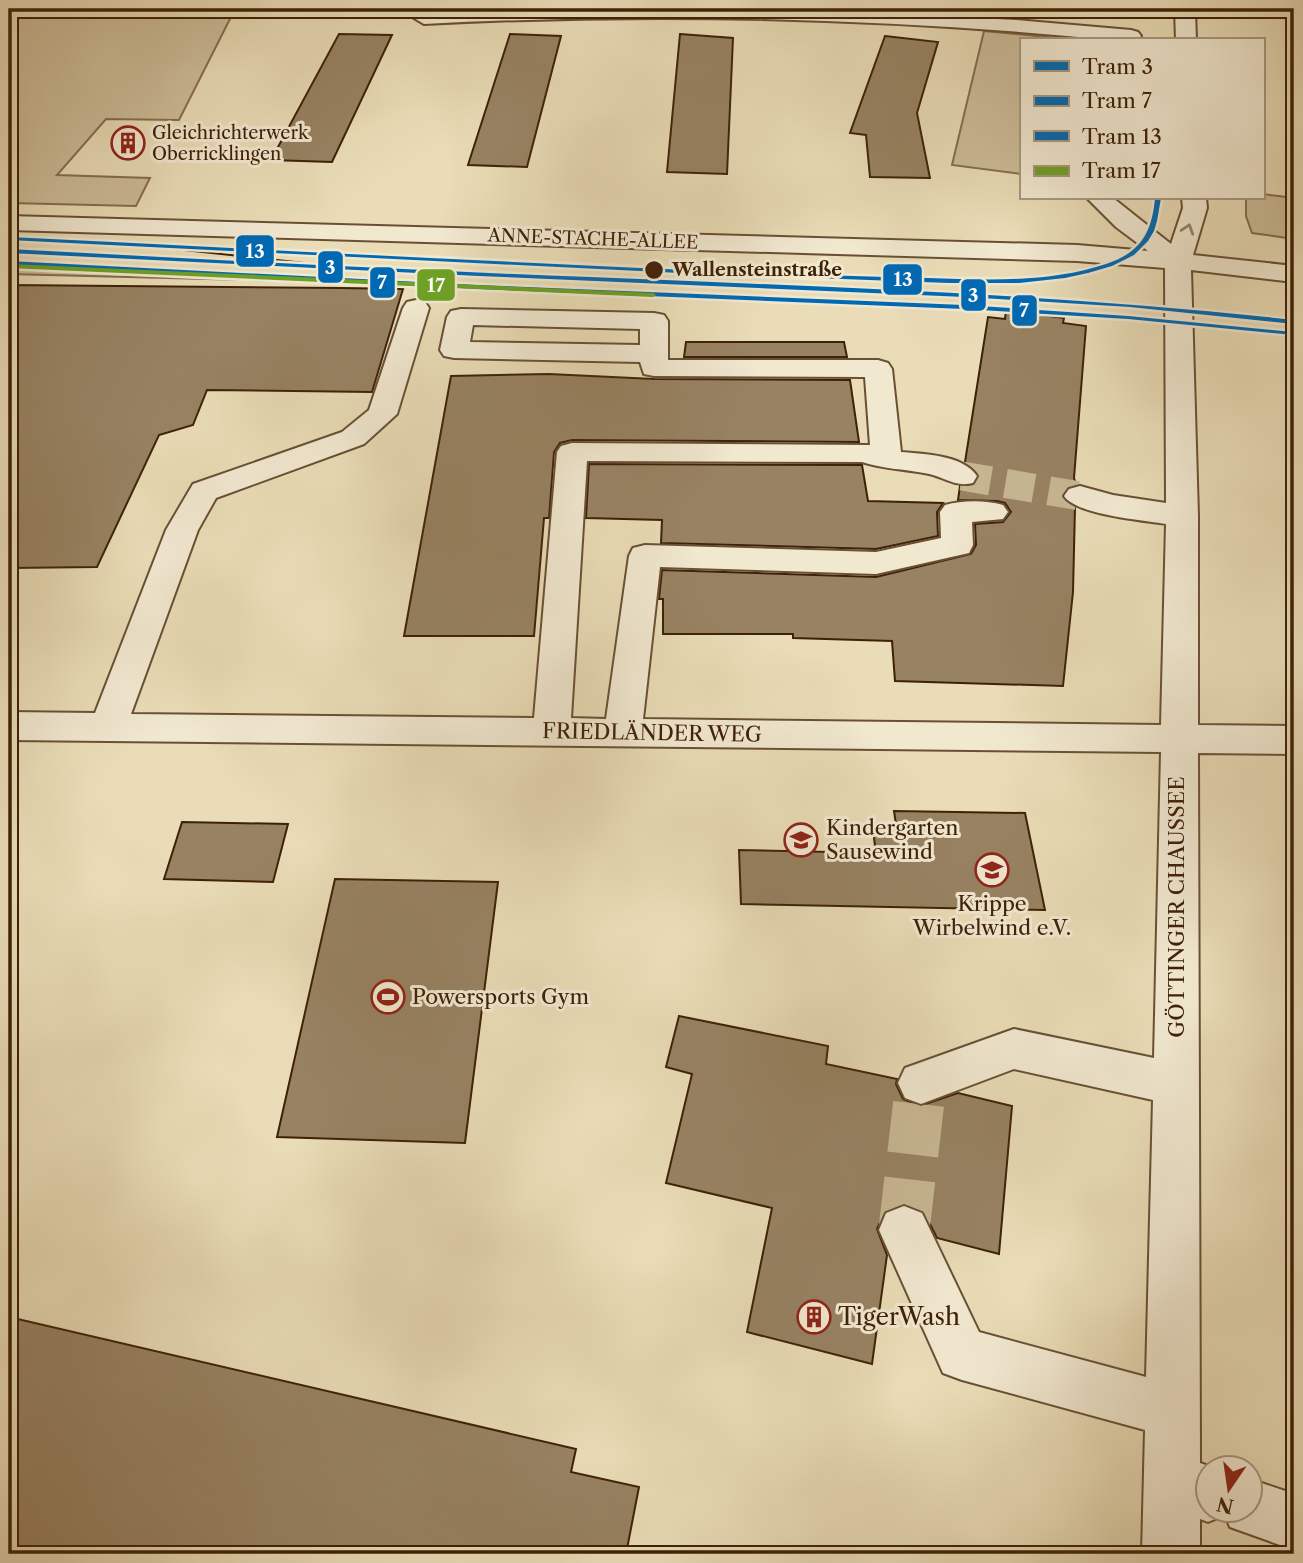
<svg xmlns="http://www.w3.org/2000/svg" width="1303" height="1563" viewBox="0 0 1303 1563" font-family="'Libre Caslon Text',serif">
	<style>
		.green { fill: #ccbc98; stroke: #856e50; stroke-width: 2 }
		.building { fill: #978262; stroke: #3e2108; stroke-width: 2 }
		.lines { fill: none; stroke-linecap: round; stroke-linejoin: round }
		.minor-tunnel-far1 { stroke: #c7b793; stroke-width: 29; stroke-dasharray: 29 15; stroke-linecap: butt }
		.minor-tunnel { stroke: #c7b793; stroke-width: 51; stroke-dasharray: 51 25; stroke-linecap: butt }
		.minor-casing { stroke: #695034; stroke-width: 4 }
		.minor { fill: #f1e8d0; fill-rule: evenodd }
		.tram { stroke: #3e2108; stroke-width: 2 }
		.tram-1-casing { stroke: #f1e8d0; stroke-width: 5 }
		.tram-2-casing { stroke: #f1e8d0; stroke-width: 5 }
		.tram-3-casing { stroke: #f1e8d0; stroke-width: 5 }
		.tram-4-casing { stroke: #f1e8d0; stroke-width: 5 }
		.tram-1 { fill: #0069b4; fill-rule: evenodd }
		.tram-2 { fill: #0069b4; fill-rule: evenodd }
		.tram-3 { fill: #0069b4; fill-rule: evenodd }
		.tram-4 { fill: #6ea125; fill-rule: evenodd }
		.oneway { stroke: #98846c }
		.stop-dot { fill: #3e2108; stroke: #f1e8d0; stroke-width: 2.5 }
		.labels { text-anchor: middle; stroke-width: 6; stroke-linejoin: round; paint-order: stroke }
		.far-poi-label { font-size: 18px; fill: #3e2108; stroke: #f1e8d0; text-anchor: start }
		.far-street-label { font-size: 18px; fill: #3e2108; stroke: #f1e8d0 }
		.far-stop-label { font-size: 18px; font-weight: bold; fill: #3e2108; stroke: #f1e8d0; text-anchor: start }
		.street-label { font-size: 21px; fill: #3e2108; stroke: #f1e8d0 }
		.poi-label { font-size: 21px; fill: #3e2108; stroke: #f1e8d0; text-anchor: start }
		.near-poi-label { font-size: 24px; fill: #3e2108; stroke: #f1e8d0; text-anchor: start }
		.line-badge { stroke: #f1e8d0; stroke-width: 2.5 }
		.badge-label { font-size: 19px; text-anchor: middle; font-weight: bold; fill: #fff }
	</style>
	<rect width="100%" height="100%" fill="#e9dcb6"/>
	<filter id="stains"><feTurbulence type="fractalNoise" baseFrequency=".00286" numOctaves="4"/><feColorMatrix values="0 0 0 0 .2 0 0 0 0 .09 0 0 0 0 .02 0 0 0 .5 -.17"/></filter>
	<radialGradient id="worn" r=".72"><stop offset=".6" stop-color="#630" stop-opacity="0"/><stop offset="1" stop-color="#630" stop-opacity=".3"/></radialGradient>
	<g class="green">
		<path d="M9 9H235L179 120 106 119 57 175 150 178 136 206 9 203Z"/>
		<path d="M984 31 1078 40H1021V174L952 165Z"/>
		<path d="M1263 194 1294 198V239L1252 233 1246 216V198H1263Z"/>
		<path d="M9 263 326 282 9 274Z"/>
	</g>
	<g class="building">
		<path d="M339 34 392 35 332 162 271 160Z"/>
		<path d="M510 34 561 36 527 167 468 165Z"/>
		<path d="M680 34 733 38 727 174 667 172Z"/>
		<path d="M885 36 938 42 917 113 930 178 870 177 866 135 850 133Z"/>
		<path d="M9 285 341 288 403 289 372 392 207 390 193 425 159 435 97 567 9 568Z"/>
		<path d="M1006 310 1064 318 1063 323 1086 326 1074 478 1076 484 1067 487 1061 496 1075 507 1073 592 1063 686 895 681 892 641 793 638V634H663V599H659L662 570 876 577 971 554 976 545 975 524 1003 522 1011 512 1005 503 997 501 958 500 960 486H973L980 476 965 462 988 317 1005 319Z"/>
		<path d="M686 342H844L847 357H684Z"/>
		<path d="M549 374 654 379 850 380 859 442 572 440 560 443 554 452 549 518H544L534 636H404L451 376Z"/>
		<path d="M589 464 862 465 868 501 943 503 937 512 938 536 876 549 661 543 662 520 586 518Z"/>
		<path d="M894 811 1025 813 1045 910 741 904 739 850 876 853 873 831H897Z"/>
		<path d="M182 822 288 824 273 882 164 879Z"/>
		<path d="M335 879 498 882 465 1143 277 1137Z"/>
		<path d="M679 1016 828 1046 826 1064 897 1079 896 1084 903 1099 920 1106 958 1093 1012 1106 999 1254 937 1238 924 1212 903 1204 885 1211 877 1229 887 1255 872 1364 747 1332 772 1208 666 1183 692 1074 666 1067Z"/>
		<path d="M9 1317 576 1449 571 1472 639 1487 626 1554H9Z"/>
	</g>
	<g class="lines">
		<path class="minor-tunnel-far1" d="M962 476 1080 496"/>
		<path class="minor-tunnel" d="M904 1230 921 1083"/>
		<defs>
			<g id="minor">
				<path d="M502 9 843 11 1016 20 1131 30 1138 32 1141 36 1138 40H1112C884 18 653 12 424 24L414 18 424 12Z"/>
				<path d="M1175 9H1195L1196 40H1176Z"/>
				<path d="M1087 198H1113L1171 244 1183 208 1182 198H1206L1207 208 1193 255 1294 266V282L1191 270 1198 516V725L1294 726V754L1198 753 1200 1463 1214 1468H1208V1510H1250V1479L1294 1494V1550L1230 1527 1225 1515 1208 1522 1200 1519V1554H1142L1145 1430 962 1380 943 1373 879 1230 886 1213 904 1206 922 1213 979 1332 1146 1377 1153 1100 1014 1069 921 1104 905 1098 898 1083 905 1068 1014 1029 1154 1058 1161 752 9 740V712L95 713 166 530 193 484 342 432 369 410 403 308 407 302 416 300 425 302 429 308 397 414 364 444 216 498 198 530 131 714 534 718 557 452 561 446 572 443 870 445 865 377 654 376 644 374 640 362 454 358 444 356 440 350 447 317 451 311 461 309 654 313 664 315 668 321V360H878L888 363 892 369 901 452C925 454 963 455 977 476L973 483C954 488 942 475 924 473 903 469 883 469 862 462L587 461 571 718 606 719 629 556 633 548 645 545 876 552 941 538 940 512 945 505C963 500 985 500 1003 505L1008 512 1003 519 972 522 973 545 969 553 876 574 660 567 643 719 1161 725 1166 524C1142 520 1077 515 1064 496L1069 489 1080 486 1113 495 1166 503 1165 268 1077 261 9 230V216L1077 245 1148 251 1116 227ZM473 325 640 329V345L470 342Z"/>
			</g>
		</defs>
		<use href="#minor" class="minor-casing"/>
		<use href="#minor" class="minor"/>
		<path class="tram" d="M175 249 332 266"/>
		<defs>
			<path id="tram-1" d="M9 249C203 259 397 270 590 277 825 287 1060 294 1294 320V324L1130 307 965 297 479 276 9 253Z"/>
			<path id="tram-2" d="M9 261 478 285 964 305 1128 316 1292 332 1294 333V335L1128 319 964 309 478 289 9 265Z"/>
			<path id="tram-3" d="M1155 198H1161L1157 221 1154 231 1148 241 1134 255 1112 266 1088 273 1065 278 1019 283H949L680 273 9 240 10 237C260 249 511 263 761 273 817 275 872 277 928 278 987 280 1049 283 1106 264 1140 253 1152 233 1155 198Z"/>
			<path id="tram-4" d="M9 264 653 293 656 295 653 297 9 268Z"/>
		</defs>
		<use href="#tram-1" class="tram-1-casing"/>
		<use href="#tram-2" class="tram-2-casing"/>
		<use href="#tram-3" class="tram-3-casing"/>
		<use href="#tram-4" class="tram-4-casing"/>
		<use href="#tram-1" class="tram-1"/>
		<use href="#tram-2" class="tram-2"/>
		<use href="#tram-3" class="tram-3"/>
		<use href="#tram-4" class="tram-4"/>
	</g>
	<defs><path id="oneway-chevron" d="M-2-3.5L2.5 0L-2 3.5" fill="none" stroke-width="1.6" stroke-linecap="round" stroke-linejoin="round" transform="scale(1.75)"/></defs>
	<use class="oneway" href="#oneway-chevron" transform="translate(1188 229) rotate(-72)"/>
	<defs>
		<symbol id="building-ring" viewBox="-11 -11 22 22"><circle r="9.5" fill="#f1e8d0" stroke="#8f2418" stroke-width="1.5"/><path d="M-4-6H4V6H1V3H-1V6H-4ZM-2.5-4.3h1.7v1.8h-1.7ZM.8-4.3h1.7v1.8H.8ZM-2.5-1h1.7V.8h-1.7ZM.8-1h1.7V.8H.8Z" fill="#8f2418"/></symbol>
		<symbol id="school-ring" viewBox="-11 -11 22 22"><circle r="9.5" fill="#f1e8d0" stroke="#8f2418" stroke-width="1.5"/><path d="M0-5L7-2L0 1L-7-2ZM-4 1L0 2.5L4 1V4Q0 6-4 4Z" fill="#8f2418"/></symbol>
		<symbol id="stadium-ring" viewBox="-11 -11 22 22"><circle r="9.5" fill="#f1e8d0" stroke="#8f2418" stroke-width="1.5"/><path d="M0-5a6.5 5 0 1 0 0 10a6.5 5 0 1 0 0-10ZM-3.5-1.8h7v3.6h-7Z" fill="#8f2418"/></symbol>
	</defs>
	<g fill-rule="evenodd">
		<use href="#building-ring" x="109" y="124" width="38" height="38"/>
		<use href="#school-ring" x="782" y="821" width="38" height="38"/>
		<use href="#school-ring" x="973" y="851" width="38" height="38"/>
		<use href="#stadium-ring" x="369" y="978" width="38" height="38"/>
		<use href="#building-ring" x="795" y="1298" width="38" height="38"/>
	</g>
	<circle class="stop-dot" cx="654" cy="270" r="10"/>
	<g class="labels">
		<g class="far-poi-label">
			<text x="152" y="139">Gleichrichterwerk<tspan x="152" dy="21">Oberricklingen</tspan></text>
		</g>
		<g class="far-street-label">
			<text transform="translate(593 239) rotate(2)" y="6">ANNE-STACHE-ALLEE</text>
		</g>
		<g class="far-stop-label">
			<text x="672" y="276">Wallensteinstraße</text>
		</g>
		<g class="street-label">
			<text transform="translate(652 733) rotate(1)" y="7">FRIEDLÄNDER WEG</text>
			<text transform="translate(1177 907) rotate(-90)" y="7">GÖTTINGER CHAUSSEE</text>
		</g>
		<g class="poi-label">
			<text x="826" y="835">Kindergarten<tspan x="826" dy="24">Sausewind</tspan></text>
			<text x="992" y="911" text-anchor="middle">Krippe<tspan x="992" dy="24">Wirbelwind e.V.</tspan></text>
			<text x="412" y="1004">Powersports Gym</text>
		</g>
		<g class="near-poi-label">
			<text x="838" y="1325">TigerWash</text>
		</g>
	</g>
	<g class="line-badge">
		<rect x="235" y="234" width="40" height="34" rx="7" fill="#0069b4"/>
		<rect x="317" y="250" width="27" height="34" rx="7" fill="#0069b4"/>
		<rect x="882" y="263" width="41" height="33" rx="7" fill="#0069b4"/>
		<rect x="369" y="266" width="27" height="33" rx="7" fill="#0069b4"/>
		<rect x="416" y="268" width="40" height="34" rx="7" fill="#6ea125"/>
		<rect x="960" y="278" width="27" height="34" rx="7" fill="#0069b4"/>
		<rect x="1011" y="294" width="27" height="33" rx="7" fill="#0069b4"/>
	</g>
	<g class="badge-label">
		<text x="255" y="258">13</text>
		<text x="330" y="274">3</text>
		<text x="903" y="286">13</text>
		<text x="382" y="289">7</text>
		<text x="436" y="292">17</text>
		<text x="973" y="302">3</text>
		<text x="1024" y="317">7</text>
	</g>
	<rect width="1303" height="1563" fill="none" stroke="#e9dcb6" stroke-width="35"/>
	<rect x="10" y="10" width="1282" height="1542" fill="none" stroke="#3e2108" stroke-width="3.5"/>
	<rect x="18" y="18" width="1268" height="1528" fill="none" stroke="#3e2108" stroke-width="2"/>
	<rect x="1020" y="38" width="245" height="161" fill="#f1e8d0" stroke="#a99880" stroke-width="2"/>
	<rect x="1034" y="61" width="35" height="10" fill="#0069b4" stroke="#a99880" stroke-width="2"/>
	<text x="1082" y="74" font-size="21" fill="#3e2108">Tram 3</text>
	<rect x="1034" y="96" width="35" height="10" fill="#0069b4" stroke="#a99880" stroke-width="2"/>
	<text x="1082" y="108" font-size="21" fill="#3e2108">Tram 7</text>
	<rect x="1034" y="131" width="35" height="10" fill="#0069b4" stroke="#a99880" stroke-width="2"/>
	<text x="1082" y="144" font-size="21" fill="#3e2108">Tram 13</text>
	<rect x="1034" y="166" width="35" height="10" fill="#6ea125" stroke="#a99880" stroke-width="2"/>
	<text x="1082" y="178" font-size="21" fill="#3e2108">Tram 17</text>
	<g transform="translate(1229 1489) rotate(193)"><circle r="33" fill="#f1e8d0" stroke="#a99880" stroke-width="2"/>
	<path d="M0-5L12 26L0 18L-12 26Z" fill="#8f2418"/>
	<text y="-10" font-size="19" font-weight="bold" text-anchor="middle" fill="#3e2108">N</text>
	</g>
	<rect width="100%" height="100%" filter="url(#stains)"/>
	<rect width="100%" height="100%" fill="url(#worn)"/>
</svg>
